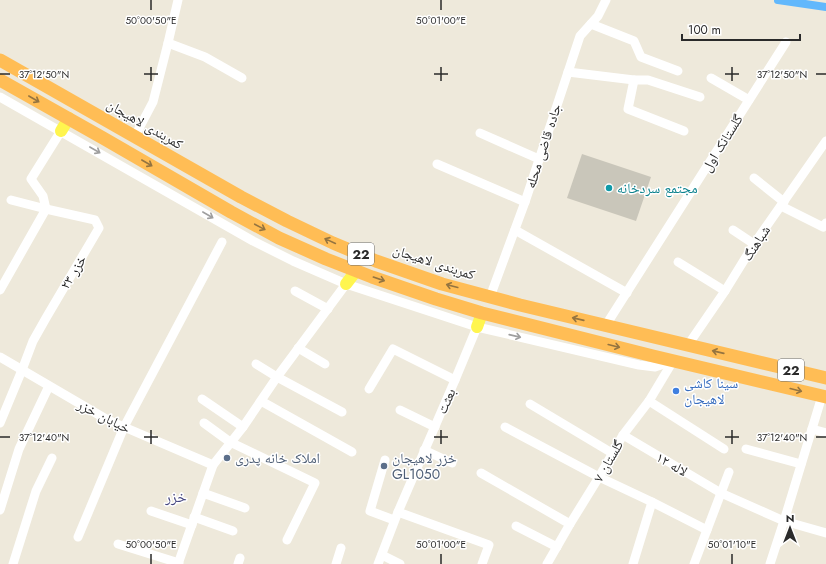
<svg xmlns="http://www.w3.org/2000/svg" width="826" height="564" viewBox="0 0 826 564" font-family="Jost,'Noto Naskh Arabic',sans-serif">
	<style>
		.lines { fill: none; stroke-linecap: round; stroke-linejoin: round }
		.canal { stroke: #62b8fc; stroke-width: 8 }
		.building { fill: #c9c6ba }
		.minor { stroke: #fff; stroke-width: 9 }
		.major { stroke: #fff54f; stroke-width: 12 }
		.highway { stroke: #ffbd55; stroke-width: 13 }
		.oneway { stroke: #947440 }
		.oneway2 { stroke: #9f9f9f }
		.ticks { fill: none; stroke: #2a2a2a; stroke-width: 1.5 }
		.culture-dot { fill: #0f9aa8; stroke: #fff; stroke-width: 1.5 }
		.shop-dot { fill: #3f7fe0; stroke: #fff; stroke-width: 1.5 }
		.service-dot { fill: #5c6f8a; stroke: #fff; stroke-width: 1.5 }
		.labels { text-anchor: middle; stroke-width: 3; stroke-linejoin: round; paint-order: stroke }
		.shield { fill: #fff; stroke: #6a6a6a; stroke-width: 1 }
		.shield-label { font-size: 13px; font-weight: bold; fill: #2a2a2a }
		.street-label { font-size: 14px; fill: #2a2a2a; stroke: #fff }
		.culture-label { font-size: 14px; fill: #0d838f; stroke: #fff; text-anchor: start }
		.shop-label { font-size: 14px; fill: #366cbe; stroke: #fff; text-anchor: start }
		.service-label { font-size: 14px; fill: #4e5e75; stroke: #fff; text-anchor: start }
		.neighbourhood-label { font-size: 15px; fill: #454680; stroke: #fff }
		.ticks-label { font-size: 10px; text-anchor: middle; fill: #2a2a2a; stroke: #fff; stroke-width: 3; stroke-linejoin: round; paint-order: stroke }
	</style>
	<rect width="100%" height="100%" fill="#eee9db"/>
	<g class="lines">
		<path class="canal" d="M778 0 826 7"/>
	</g>
	<path class="building" d="M582 154 651 177 636 221 567 198Z"/>
	<g class="lines">
		<g class="minor">
			<path d="M591 24 634 41 641 57 678 71"/>
			<path d="M168 43 205 57 242 78"/>
			<path d="M568 72 634 80H648L700 97"/>
			<path d="M711 78 749 100"/>
			<path d="M634 80 628 109 684 131"/>
			<path d="M0 97 253 241 293 261 346 284 477 327 639 365 655 367 673 361"/>
			<path d="M480 133 539 159"/>
			<path d="M135 136 153 102 168 43 178 0"/>
			<path d="M437 164 525 202"/>
			<path d="M754 178 784 202"/>
			<path d="M781 206 823 227 826 223"/>
			<path d="M515 230 627 293"/>
			<path d="M733 230 754 244"/>
			<path d="M678 262 725 291"/>
			<path d="M0 290 46 209 43 196 31 179 61 131"/>
			<path d="M295 291 328 309"/>
			<path d="M490 297 525 202 580 36 598 16 606 0"/>
			<path d="M606 325 786 42"/>
			<path d="M688 345 725 291 754 244 826 141"/>
			<path d="M298 348 325 364"/>
			<path d="M0 357 106 419 124 427 213 465"/>
			<path d="M256 364 277 377 342 412"/>
			<path d="M369 389 393 349 455 380"/>
			<path d="M202 399 243 427"/>
			<path d="M261 401 352 452"/>
			<path d="M649 401 724 449"/>
			<path d="M530 404 612 453"/>
			<path d="M400 410 435 427"/>
			<path d="M0 423 22 370 33 341 46 318 99 228 95 220 46 209 11 200"/>
			<path d="M204 423 230 442 315 483 287 540"/>
			<path d="M505 427 599 477 652 502 707 530"/>
			<path d="M812 429 826 433"/>
			<path d="M623 435 721 493 784 521 826 533"/>
			<path d="M746 449 801 464"/>
			<path d="M424 450 452 463"/>
			<path d="M385 460 370 511 394 520"/>
			<path d="M481 473 570 524"/>
			<path d="M203 493 245 508"/>
			<path d="M0 510 19 449 49 386"/>
			<path d="M151 511 192 525"/>
			<path d="M398 512 489 545 482 564"/>
			<path d="M194 517 233 531"/>
			<path d="M516 526 557 547"/>
			<path d="M78 537 124 427 222 242"/>
			<path d="M118 544 179 563"/>
			<path d="M382 555 400 564"/>
			<path d="M13 564 36 491 52 458"/>
			<path d="M178 564 213 465 243 427 277 377 346 284"/>
			<path d="M238 564 240 558"/>
			<path d="M336 564 341 548"/>
			<path d="M378 564 398 512 455 380 477 327"/>
			<path d="M547 564 570 524 599 477 623 435 649 401 673 361"/>
			<path d="M633 564 652 502"/>
			<path d="M694 564 729 472"/>
			<path d="M770 564 784 521 822 396"/>
		</g>
		<g class="major">
			<path d="M61 131 69 118"/>
			<path d="M346 284 356 271"/>
			<path d="M477 327 482 313"/>
		</g>
		<g class="highway">
			<path d="M0 60 241 197 287 221 333 243 376 261 442 284 520 305 826 378"/>
			<path d="M0 80 103 138 231 212 279 238 326 259 372 277 436 299 482 313 653 356 826 397"/>
		</g>
	</g>
	<defs><path id="oneway-shaft" d="M-6 0H5M1.5-3L5.5 0L1.5 3" fill="none" stroke-width="1.6" stroke-linecap="round" stroke-linejoin="round"/></defs>
	<g class="oneway">
		<use href="#oneway-shaft" transform="translate(34 99) rotate(30)"/>
		<use href="#oneway-shaft" transform="translate(147 163) rotate(30)"/>
		<use href="#oneway-shaft" transform="translate(260 227) rotate(28)"/>
		<use href="#oneway-shaft" transform="translate(330 241) rotate(-155)"/>
		<use href="#oneway-shaft" transform="translate(379 279) rotate(19)"/>
		<use href="#oneway-shaft" transform="translate(452 286) rotate(-165)"/>
		<use href="#oneway-shaft" transform="translate(578 319) rotate(-167)"/>
		<use href="#oneway-shaft" transform="translate(614 346) rotate(14)"/>
		<use href="#oneway-shaft" transform="translate(718 352) rotate(-167)"/>
		<use href="#oneway-shaft" transform="translate(796 390) rotate(14)"/>
	</g>
	<g class="oneway2">
		<use href="#oneway-shaft" transform="translate(95 150) rotate(30)"/>
		<use href="#oneway-shaft" transform="translate(208 215) rotate(30)"/>
		<use href="#oneway-shaft" transform="translate(515 336) rotate(13)"/>
	</g>
	<path class="ticks" d="M151 0V10M441 0V10M151 67V81M441 67V81M732 67V81M0 74H10M144 74H158M434 74H448M725 74H739M816 74H826M151 430V444M441 430V444M732 430V444M0 437H10M144 437H158M434 437H448M725 437H739M816 437H826M151 554V564M441 554V564M732 554V564"/>
	<circle class="culture-dot" cx="609" cy="188" r="4"/>
	<circle class="shop-dot" cx="676" cy="391" r="4"/>
	<g class="service-dot">
		<circle cx="227" cy="458" r="4"/>
		<circle cx="384" cy="466" r="4"/>
	</g>
	<g class="labels">
		<g class="shield">
			<rect x="348" y="243" width="26" height="22" rx="3"/>
			<rect x="778" y="359" width="26" height="22" rx="3"/>
		</g>
		<g class="shield-label">
			<text x="361" y="259">22</text>
			<text x="791" y="375">22</text>
		</g>
		<g class="street-label">
			<text transform="translate(145 124) rotate(30)" y="5">کمربندی لاهیجان</text>
			<text transform="translate(722 143) rotate(-58)" y="5">گلستانک اول</text>
			<text transform="translate(543 146) rotate(-72)" y="5">جاده قاضی محله</text>
			<text transform="translate(756 243) rotate(-57)" y="5">شباهنگ</text>
			<text transform="translate(434 262) rotate(18)" y="5">کمربندی لاهیجان</text>
			<text transform="translate(73 272) rotate(-59)" y="5">خزر ۲۳</text>
			<text transform="translate(446 401) rotate(-66)" y="5">بعثت</text>
			<text transform="translate(104 416) rotate(27)" y="5">خیابان خزر</text>
			<text transform="translate(608 461) rotate(-60)" y="5">گلستان ۷</text>
			<text transform="translate(672 464) rotate(30)" y="5">لاله ۱۲</text>
		</g>
		<g class="culture-label">
			<text x="617" y="193">مجتمع سردخانه</text>
		</g>
		<g class="shop-label">
			<text x="684" y="388">سینا کاشی<tspan x="684" dy="16">لاهیجان</tspan></text>
		</g>
		<g class="service-label">
			<text x="235" y="463">املاک خانه پدری</text>
			<text x="392" y="463">خزر لاهیجان<tspan x="392" dy="16">GL1050</tspan></text>
		</g>
		<g class="neighbourhood-label">
			<text x="176" y="502">خزر</text>
		</g>
	</g>
	<g class="ticks-label">
		<text x="151" y="24">50°00'50"E</text>
		<text x="441" y="24">50°01'00"E</text>
		<text x="44" y="78">37°12'50"N</text>
		<text x="782" y="78">37°12'50"N</text>
		<text x="44" y="441">37°12'40"N</text>
		<text x="782" y="441">37°12'40"N</text>
		<text x="151" y="548">50°00'50"E</text>
		<text x="441" y="548">50°01'00"E</text>
		<text x="732" y="548">50°01'10"E</text>
	</g>
	<g transform="translate(790 528)" stroke="#ffffff" stroke-width="3" paint-order="stroke">
	<path d="M0-3L7 15L0 10L-7 15Z" fill="#2a2a2a"/>
	<text y="-6" font-size="11" font-weight="bold" text-anchor="middle" fill="#2a2a2a">N</text>
	</g>
	<path d="M682 34v6h118v-6" fill="none" stroke="#2a2a2a" stroke-width="2"/>
	<text x="688" y="34" font-size="12" fill="#2a2a2a" stroke="#ffffff" stroke-width="3" paint-order="stroke">100 m</text>
</svg>
